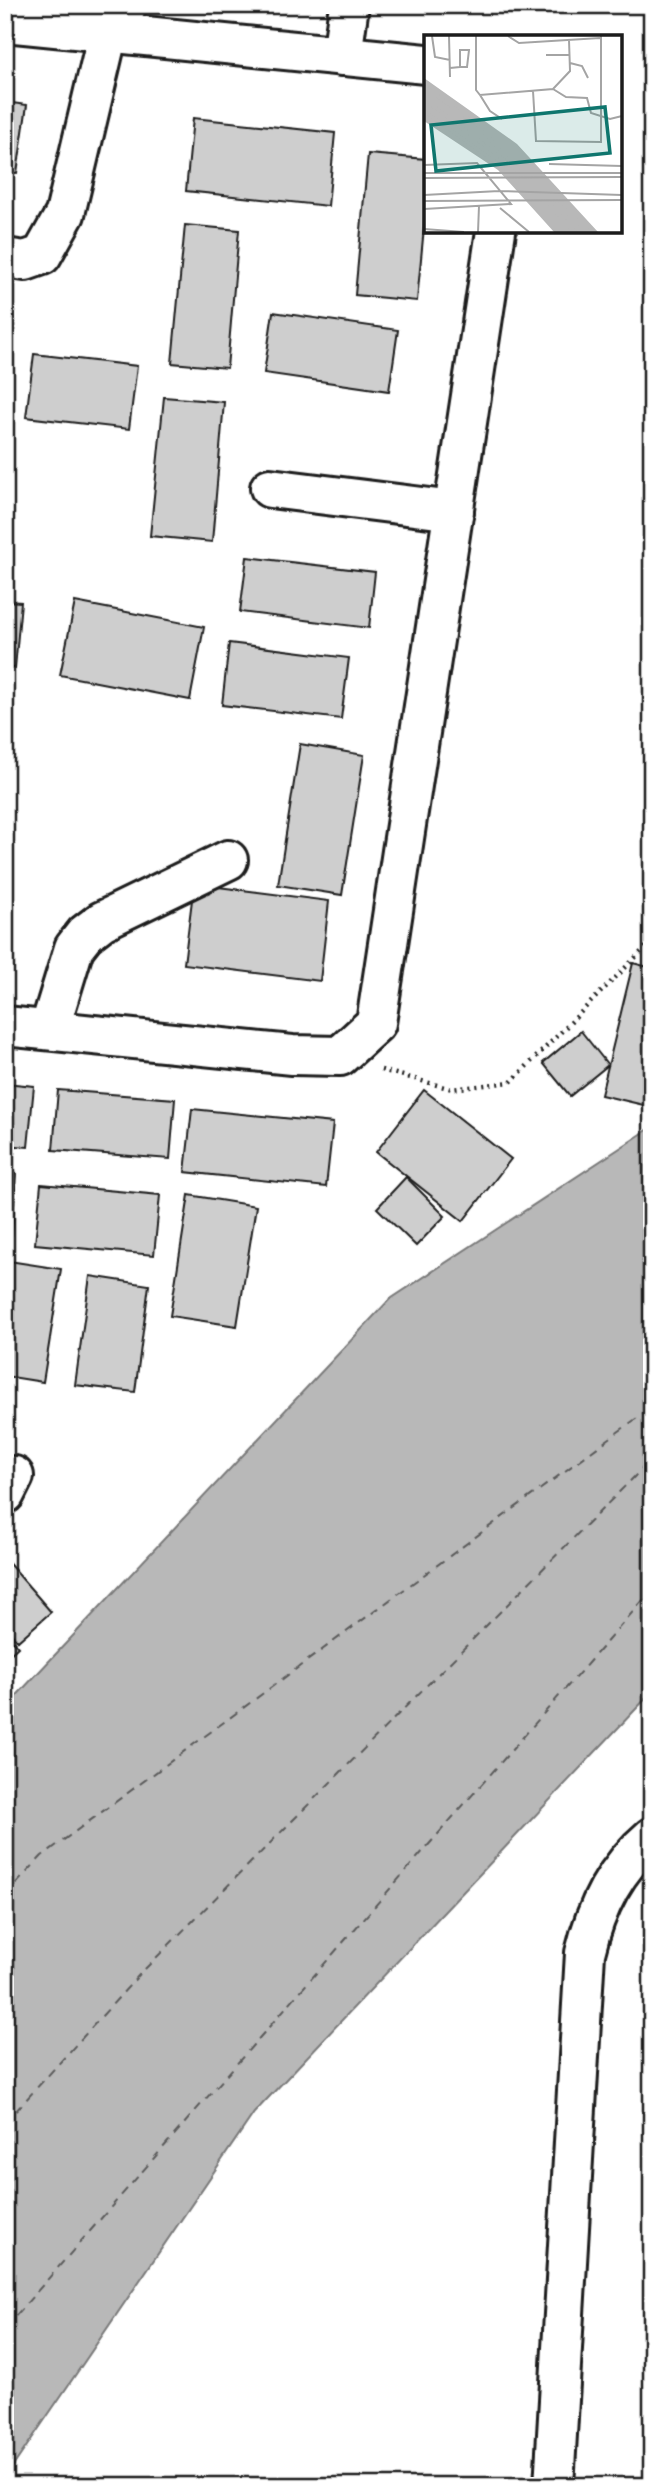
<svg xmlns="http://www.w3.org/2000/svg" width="657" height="2491" viewBox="0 0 657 2491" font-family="Itim,sans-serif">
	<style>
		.water { fill: #b8b8b8; stroke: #7a7a7a; stroke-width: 2 }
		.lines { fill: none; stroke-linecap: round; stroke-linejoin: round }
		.ferry { stroke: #5a5a5a; stroke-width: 2; stroke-dasharray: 9 7; stroke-linecap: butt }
		.building { fill: #cecece; stroke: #1c1c1c; stroke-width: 2 }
		.minor-casing { stroke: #1c1c1c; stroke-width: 44 }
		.path { stroke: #1c1c1c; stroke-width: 4.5; stroke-dasharray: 2 5; stroke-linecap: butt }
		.minor { stroke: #fff; stroke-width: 38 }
		.inset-river { fill: none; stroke: #b8b8b8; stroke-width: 3.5 }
		.inset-road { fill: none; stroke: #a4a4a4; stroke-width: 2 }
		.view { fill: #0f766e; fill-opacity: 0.15; stroke: #0f766e; stroke-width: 3.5 }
		.inset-edge { fill: none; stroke: #1c1c1c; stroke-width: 3.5 }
	</style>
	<rect width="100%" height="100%" fill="#fff"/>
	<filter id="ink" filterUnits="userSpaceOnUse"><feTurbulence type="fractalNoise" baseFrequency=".0143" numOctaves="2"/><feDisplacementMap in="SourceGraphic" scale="14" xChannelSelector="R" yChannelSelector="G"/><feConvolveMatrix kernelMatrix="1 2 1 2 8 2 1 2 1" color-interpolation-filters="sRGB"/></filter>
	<g filter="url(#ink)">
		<path class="water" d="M652 1127V1692L254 2113 5 2478V1708L389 1300Z"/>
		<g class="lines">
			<g class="ferry">
				<path d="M5 1896 42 1856 652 1407"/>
				<path d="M5 2123 139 1975 652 1459"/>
				<path d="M5 2328 652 1590"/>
			</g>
		</g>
		<g class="building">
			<path d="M5 102 27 105 17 173 5 172Z"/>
			<path d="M193 118 335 133 328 206 186 191Z"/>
			<path d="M368 154 426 159V206L417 301 355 295Z"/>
			<path d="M185 225 239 230 227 368 172 363Z"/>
			<path d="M273 312 398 330 389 391 264 373Z"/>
			<path d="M34 354 137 366 129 429 26 417Z"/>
			<path d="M164 397 224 402 212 542 150 536Z"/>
			<path d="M247 557 375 572 369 628 240 612Z"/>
			<path d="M5 601 21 602 15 668 5 667Z"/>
			<path d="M75 602 204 627 190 700 60 675Z"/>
			<path d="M229 643 349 658 341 719 222 705Z"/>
			<path d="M300 744 364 755 342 895 278 885Z"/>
			<path d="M194 884 329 901 320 981 184 964Z"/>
			<path d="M633 963 652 968V1107L601 1095Z"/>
			<path d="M581 1031 608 1065 570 1096 543 1063Z"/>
			<path d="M5 1083 34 1086 28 1147 5 1145Z"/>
			<path d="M58 1090 175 1099 170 1159 53 1150Z"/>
			<path d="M424 1090 511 1159 463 1221 376 1152Z"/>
			<path d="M192 1109 333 1123 326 1187 185 1172Z"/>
			<path d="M5 1173 16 1174 12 1235H5Z"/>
			<path d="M406 1177 445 1216 416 1246 377 1208Z"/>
			<path d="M41 1184 160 1195 154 1255 35 1244Z"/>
			<path d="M189 1195 256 1206 237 1326 170 1316Z"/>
			<path d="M9 1261 61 1269 43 1382 5 1376V1284Z"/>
			<path d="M90 1276 149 1285 135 1392 75 1385Z"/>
			<path d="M5 1559 51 1612 18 1641 5 1627Z"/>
			<path d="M5 1632 18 1647 5 1659Z"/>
		</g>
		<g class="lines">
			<defs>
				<g id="minor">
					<path d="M5 22 426 64"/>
					<path d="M342 56 349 5"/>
					<path d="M5 258 25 261 42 255 65 214 108 32 127 5"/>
					<path d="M270 488 454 511"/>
					<path d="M5 1026 292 1055 340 1056 376 1023 496 231"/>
					<path d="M49 1030 74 948 85 934 102 921 228 860"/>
					<path d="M5 1494 14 1476"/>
					<path d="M554 2486 585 1953C596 1907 615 1868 652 1837"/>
				</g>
			</defs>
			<use href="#minor" class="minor-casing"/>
			<path class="path" d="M381 1070 452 1089 511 1082 652 941"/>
			<use href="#minor" class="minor"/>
		</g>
	</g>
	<g transform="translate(424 35)">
		<rect width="198" height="198" fill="#fff"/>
		<path d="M0 43 93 109 174 197H130L74 135 0 86Z" fill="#b8b8b8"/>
		<path class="inset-river" d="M0 51 52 89 95 136M0 64 93 135M0 76 84 136M132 167 165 197M125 169 151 197"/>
		<path class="inset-road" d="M8 1 11 22 26 25M25 1 26 42M52 1V55L56 60 129 54 146 36 145 5M84 1 95 8 176 3M122 20H146M146 28 158 31 164 43M26 33 36 32H43L45 15H36V32M129 54 142 62 163 63 167 78 186 84 198 81M109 56 112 106 177 107V1M56 60 66 76 78 84M125 129 198 131M0 130 53 128 87 169 0 174M0 138H197M0 143 198 142M0 160 75 156 198 160M0 166 198 165M76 173 105 197M0 194 40 197M54 197 55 171"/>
		<path class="view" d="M181 72 186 118 12 136 7 90Z"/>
		<rect width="198" height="198" class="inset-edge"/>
	</g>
	<rect width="657" height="2491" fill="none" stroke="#fff" stroke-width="28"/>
	<rect x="14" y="14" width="629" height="2463" fill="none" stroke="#1c1c1c" stroke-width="2.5" filter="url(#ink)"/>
</svg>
